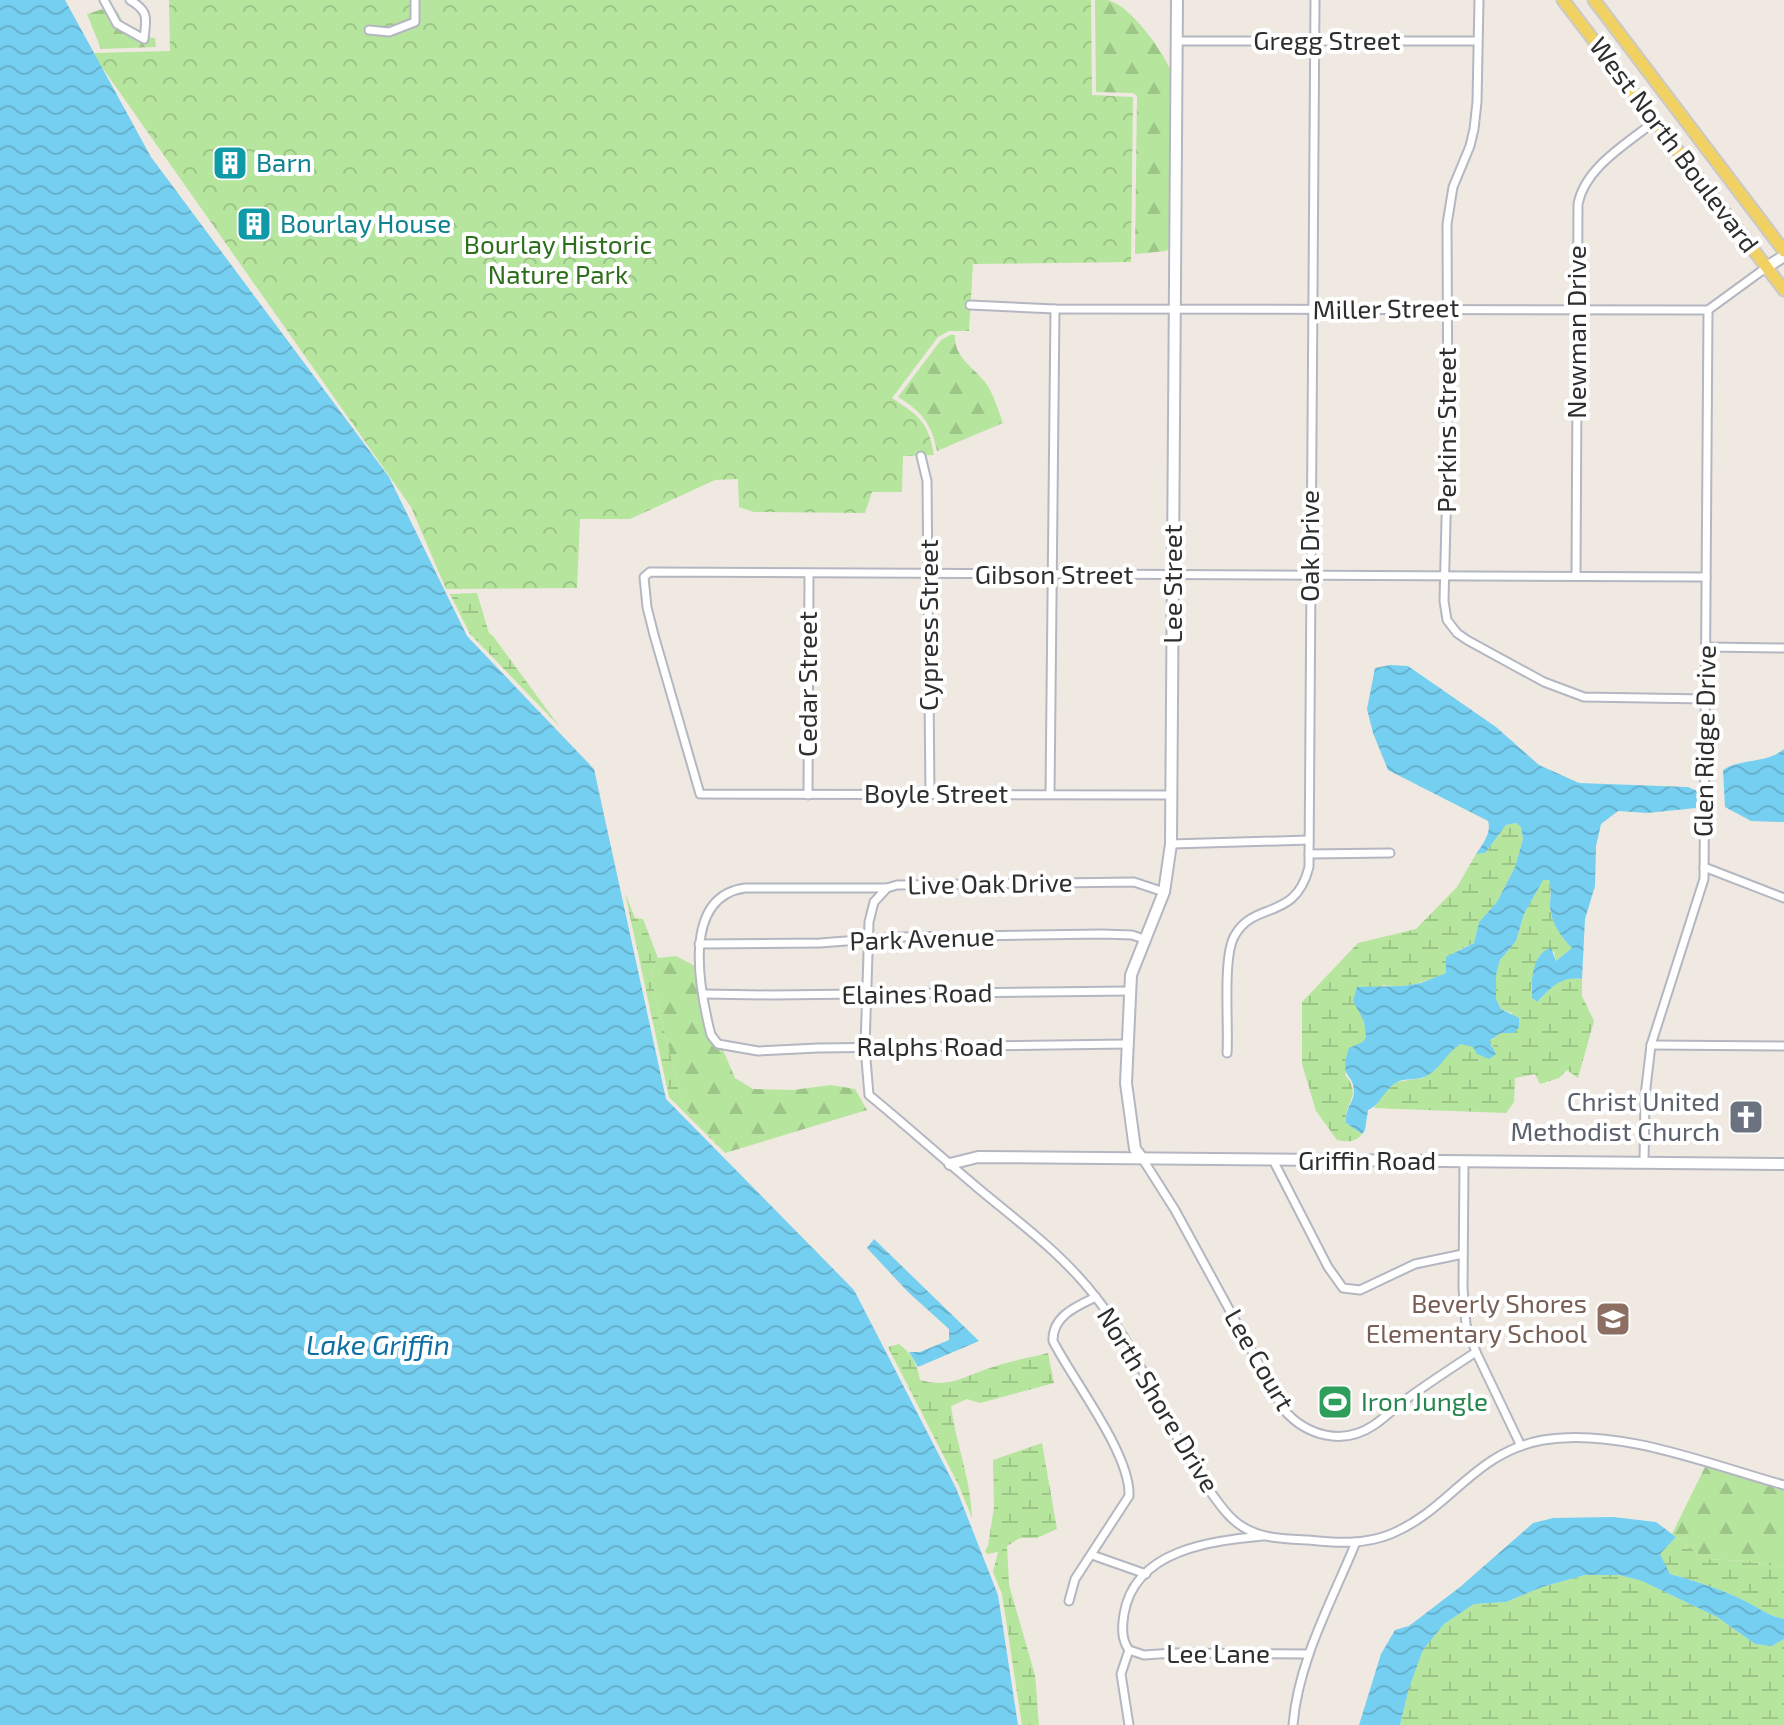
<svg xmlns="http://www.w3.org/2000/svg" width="1784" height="1725" viewBox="0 0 1784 1725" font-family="'Exo 2',sans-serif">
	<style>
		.forest { fill: url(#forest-firs) }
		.wetland { fill: url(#wetland-marsh) }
		.park { fill: url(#park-crowns) }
		.water { fill: url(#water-waves) }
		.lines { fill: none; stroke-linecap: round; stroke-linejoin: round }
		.street-casing { stroke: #b4b7c1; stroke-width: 11 }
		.secondary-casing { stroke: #b4b7c1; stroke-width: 14 }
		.primary-casing { stroke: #c9c9c9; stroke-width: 15 }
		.street { stroke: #fff; stroke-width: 7 }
		.secondary { stroke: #fff; stroke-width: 10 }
		.primary { stroke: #f2d163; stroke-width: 11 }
		.labels { text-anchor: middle; stroke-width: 8; stroke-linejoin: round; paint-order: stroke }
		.street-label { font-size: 26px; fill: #2e2e2e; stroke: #fff }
		.culture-label { font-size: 26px; fill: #0d838f; stroke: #fff; text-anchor: start }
		.park-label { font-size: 26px; fill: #2c6e1b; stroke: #fff }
		.worship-label { font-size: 26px; fill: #5b616d; stroke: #fff; text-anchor: end }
		.education-label { font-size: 26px; fill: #785e54; stroke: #fff; text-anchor: end }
		.leisure-label { font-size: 26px; fill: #27864d; stroke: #fff; text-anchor: start }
		.water-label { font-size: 28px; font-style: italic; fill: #0d6fa3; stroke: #fff }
	</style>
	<defs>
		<pattern id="forest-firs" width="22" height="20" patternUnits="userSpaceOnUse" patternTransform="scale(2)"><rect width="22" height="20" fill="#b6e59e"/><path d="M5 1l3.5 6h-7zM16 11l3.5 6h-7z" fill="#9dc588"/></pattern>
		<pattern id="wetland-marsh" width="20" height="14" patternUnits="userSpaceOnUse" patternTransform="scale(2)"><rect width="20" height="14" fill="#b6e59e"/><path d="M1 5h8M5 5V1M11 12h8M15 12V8" fill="none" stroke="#9dc588"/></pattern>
		<pattern id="park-crowns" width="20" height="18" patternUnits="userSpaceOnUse" patternTransform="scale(2)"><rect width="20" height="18" fill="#b6e59e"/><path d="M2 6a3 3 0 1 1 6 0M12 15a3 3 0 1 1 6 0" fill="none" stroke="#9dc588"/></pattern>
		<pattern id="water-waves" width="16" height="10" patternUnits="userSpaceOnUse" patternTransform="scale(2)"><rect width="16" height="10" fill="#75cff0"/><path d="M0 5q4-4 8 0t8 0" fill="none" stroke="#66b2ce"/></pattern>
	</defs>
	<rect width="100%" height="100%" fill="#efe9e1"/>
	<g class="forest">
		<path d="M1095 0C1100 0 1104 0 1108 0 1130 5 1163 51 1171 71L1170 248 1166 251 1135 254 1137 96 1133 93 1096 92Z"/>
		<path d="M103 9 117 11 131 36 155 38 156 47 101 49 87 14Z"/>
		<path d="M950 335H955C954 357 972 366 985 382 994 394 998 410 1003 423L937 451C932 424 921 411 898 397L941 340Z"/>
		<path d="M676 956 697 967 716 1034 735 1078 753 1089 793 1090 831 1085 855 1089 867 1110 725 1153 683 1106 650 973 658 958Z"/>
		<path d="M1709 1459 1784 1481V1568L1747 1561 1705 1559 1672 1534Z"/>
	</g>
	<g class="wetland">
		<path d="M477 593 489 633 493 636 559 726 470 634 450 594Z"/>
		<path d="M1516 823 1521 827 1523 839 1515 867 1497 902 1479 922 1474 943C1458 950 1448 954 1446 973 1424 982 1407 989 1383 985L1364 1021 1366 1037 1345 1075C1363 1096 1344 1101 1346 1123L1362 1134C1355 1143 1347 1142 1337 1140L1316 1111 1302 1064V1002L1358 943 1416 929 1457 887 1476 854 1485 853 1506 825Z"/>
		<path d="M1543 879 1549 880C1552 890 1550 898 1550 907 1551 922 1561 938 1572 948L1556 961 1554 951 1539 956 1531 987 1532 998 1537 1002C1552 987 1560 976 1582 979V996L1594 1021 1578 1078 1567 1070 1559 1078 1540 1084 1535 1074 1515 1078 1514 1102 1506 1113 1374 1108 1384 1093 1396 1082 1423 1078 1435 1070 1450 1050 1461 1044 1494 1047 1488 1042 1501 1033H1514L1512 1013 1501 1009 1496 999V975L1500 960 1516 941 1524 914Z"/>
		<path d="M625 893 635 918 643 919 658 958 650 973 683 1106 726 1154 669 1097Z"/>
		<path d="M899 1344C912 1354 917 1364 920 1380 948 1388 961 1378 987 1369 1006 1362 1028 1358 1048 1353L1054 1383 980 1403 967 1399 951 1406C956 1444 971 1479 972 1518L959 1486 888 1347Z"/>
		<path d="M1042 1443 1057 1529 1037 1538H1020L1007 1546 1009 1585 1035 1675 1039 1725H1022L1002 1594 993 1572 998 1552 987 1554 985 1551 988 1546 994 1507 993 1460Z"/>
		<path d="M1676 1537 1705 1559 1747 1561 1784 1568V1619C1768 1616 1758 1607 1743 1600 1720 1589 1696 1581 1670 1574L1659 1554Z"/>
		<path d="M1585 1575H1619L1642 1581 1717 1617 1755 1644 1772 1646 1784 1639V1725H1400L1409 1688 1423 1650 1444 1624 1474 1604 1506 1602 1542 1587Z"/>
	</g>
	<path class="park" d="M169 0H1091L1092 95 1133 97 1131 262 973 264 969 331H949L938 337 892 398C919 416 928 421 934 455L903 456 902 492H872L865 513 754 512 739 507 738 479 715 480 630 519H580L577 588 446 589 411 507 92 53 170 51Z"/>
	<g class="water">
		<path d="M0 0H65L151 157 389 477 467 636 594 769 666 1099 854 1290 956 1488 998 1595 1018 1725H0Z"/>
		<path d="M1390 665 1408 666 1496 727 1539 765 1579 783 1688 787 1704 794 1696 808 1647 813 1618 811 1601 824 1596 846 1595 886 1585 919 1582 979C1560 976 1551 988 1537 1002L1532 998C1531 982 1532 953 1551 948L1556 961 1572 948C1561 938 1551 922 1550 907 1550 898 1552 890 1549 880H1543L1524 914 1516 941 1500 960 1496 975V999L1501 1009 1519 1018V1027L1514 1033H1501L1489 1041 1496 1054 1489 1059 1477 1054 1473 1047 1461 1044C1446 1052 1440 1071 1424 1077 1413 1081 1403 1077 1394 1084 1383 1092 1379 1106 1368 1110L1365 1130 1362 1134 1346 1123C1345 1108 1353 1104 1354 1092 1354 1072 1338 1080 1349 1048L1363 1042 1366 1037 1364 1021 1353 1001 1357 987 1403 986 1421 983 1446 973V957L1474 943 1479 922 1497 902 1515 867 1523 839 1521 827 1516 823 1506 825 1485 853 1476 854C1482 845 1492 833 1488 821L1388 770 1373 733 1367 709 1375 668Z"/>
		<path d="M1784 749V822L1751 821 1725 807 1723 770C1741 758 1767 764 1784 749Z"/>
		<path d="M874 1239 979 1341 918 1367 909 1352H920L949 1340V1329L908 1292 867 1248Z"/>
		<path d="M1613 1517 1656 1522 1676 1537 1660 1554 1670 1574C1696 1581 1720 1589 1743 1600 1758 1607 1768 1616 1784 1619V1639L1772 1646 1755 1644 1717 1617 1642 1581 1619 1575H1585L1542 1587 1506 1602 1474 1604 1444 1624 1423 1650 1409 1688 1400 1725H1359L1381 1654 1395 1630 1409 1626 1460 1587 1533 1523 1553 1518Z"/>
	</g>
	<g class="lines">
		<defs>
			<g id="street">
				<path d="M104 0 117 24 144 39C146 19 150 12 130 0"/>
				<path d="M1479 0 1477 102 1474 129 1470 146 1453 187 1447 224 1448 440 1444 601 1447 620 1457 633 1467 640 1544 682 1584 697 1705 699"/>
				<path d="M369 30 389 32 415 22V0"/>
				<path d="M1176 41H1477"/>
				<path d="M970 305 1055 309 1708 310 1767 267"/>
				<path d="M921 456 927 481 930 795"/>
				<path d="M1576 576 1578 204C1585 167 1628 143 1655 121"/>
				<path d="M1706 647 1784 648"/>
				<path d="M1050 794 1055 309"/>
				<path d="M808 795 809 574"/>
				<path d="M1171 795 700 794 654 635 647 607 644 577 650 572 1706 577"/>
				<path d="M1171 844 1309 840"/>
				<path d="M1309 854 1390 853"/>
				<path d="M1704 867 1784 898"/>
				<path d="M887 888 874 902 869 922 865 1047 869 1095C907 1126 942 1158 979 1189 1021 1224 1065 1256 1098 1300 1143 1357 1166 1428 1207 1487 1218 1502 1228 1518 1243 1527 1262 1539 1287 1539 1308 1540 1336 1543 1364 1545 1391 1534 1451 1509 1473 1453 1543 1440 1618 1427 1711 1465 1784 1485"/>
				<path d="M699 944 820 943 898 937 1101 934 1132 935 1144 939"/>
				<path d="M704 994 772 995 1129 991"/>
				<path d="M1127 1044 818 1048 758 1051 718 1044 711 1035C700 992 680 897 745 888H887L897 885 1134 882 1164 892"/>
				<path d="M1651 1045 1784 1046"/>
				<path d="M1227 1053C1229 1025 1222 956 1235 935 1255 900 1295 922 1309 867L1315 0"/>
				<path d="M1142 1158 1175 1210 1284 1410C1307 1436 1343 1446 1374 1425 1386 1417 1396 1406 1408 1398 1430 1382 1453 1367 1476 1352"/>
				<path d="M1273 1160 1328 1267 1343 1288 1360 1290 1415 1264 1463 1254"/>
				<path d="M1464 1162 1463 1288 1466 1325 1476 1352 1521 1446"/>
				<path d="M1644 1163 1645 1096 1651 1045 1704 879 1708 310"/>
				<path d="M1092 1555 1146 1574"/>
				<path d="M1069 1601 1075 1579 1129 1496C1131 1454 1072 1379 1053 1341 1052 1316 1077 1306 1096 1297"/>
				<path d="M1129 1650C1121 1639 1122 1627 1124 1614 1135 1549 1212 1541 1263 1536"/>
				<path d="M1129 1650 1144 1655 1174 1653 1309 1654"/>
				<path d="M1129 1650 1121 1674 1129 1725"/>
				<path d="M1293 1725C1298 1661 1332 1601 1356 1542"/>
			</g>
			<g id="secondary">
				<path d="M1767 267 1784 256"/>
				<path d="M1142 1158 1135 1149 1126 1083 1131 975 1164 892 1171 844 1177 0"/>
				<path d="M950 1164 978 1157 1784 1164"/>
			</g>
			<g id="primary">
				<path d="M1563 0 1784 290"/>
				<path d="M1594 0 1784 251"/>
			</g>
		</defs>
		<use href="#street" class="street-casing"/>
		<use href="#secondary" class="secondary-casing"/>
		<use href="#primary" class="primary-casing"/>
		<use href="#street" class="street"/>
		<use href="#secondary" class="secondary"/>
		<use href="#primary" class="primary"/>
	</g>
	<defs>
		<symbol id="building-square" viewBox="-11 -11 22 22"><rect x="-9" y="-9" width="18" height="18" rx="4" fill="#0f9aa8" stroke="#fff"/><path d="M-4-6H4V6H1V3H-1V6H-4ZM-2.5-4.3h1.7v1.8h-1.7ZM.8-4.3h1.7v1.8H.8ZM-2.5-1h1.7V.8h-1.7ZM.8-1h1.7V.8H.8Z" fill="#fff"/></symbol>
		<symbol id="church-square" viewBox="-11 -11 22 22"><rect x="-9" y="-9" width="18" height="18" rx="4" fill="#6b7280" stroke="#fff"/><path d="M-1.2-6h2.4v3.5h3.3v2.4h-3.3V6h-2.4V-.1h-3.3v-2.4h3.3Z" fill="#fff"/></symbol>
		<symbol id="school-square" viewBox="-11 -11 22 22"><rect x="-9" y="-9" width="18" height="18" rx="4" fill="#8d6e63" stroke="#fff"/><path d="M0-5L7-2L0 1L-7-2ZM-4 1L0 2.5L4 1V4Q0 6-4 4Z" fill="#fff"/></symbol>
		<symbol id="stadium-square" viewBox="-11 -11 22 22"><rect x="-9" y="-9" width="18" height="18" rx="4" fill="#2e9e5b" stroke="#fff"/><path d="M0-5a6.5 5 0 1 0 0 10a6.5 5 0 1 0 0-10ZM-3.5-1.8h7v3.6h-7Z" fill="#fff"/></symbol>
	</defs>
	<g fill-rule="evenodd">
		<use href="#building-square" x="210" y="143" width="40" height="40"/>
		<use href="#building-square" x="234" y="204" width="40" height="40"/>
		<use href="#church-square" x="1726" y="1097" width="40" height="40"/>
		<use href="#school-square" x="1593" y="1299" width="40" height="40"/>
		<use href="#stadium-square" x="1315" y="1382" width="40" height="40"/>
	</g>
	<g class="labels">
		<g class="street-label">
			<text x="1327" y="50">Gregg Street</text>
			<text transform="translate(1674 145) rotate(53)" y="9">West North Boulevard</text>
			<text transform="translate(1386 309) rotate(-1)" y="9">Miller Street</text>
			<text transform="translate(1577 332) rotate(-90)" y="9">Newman Drive</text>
			<text transform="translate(1447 430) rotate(-90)" y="9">Perkins Street</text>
			<text transform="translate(1310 546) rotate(-90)" y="9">Oak Drive</text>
			<text x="1054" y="584">Gibson Street</text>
			<text transform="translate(1173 584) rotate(-90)" y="9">Lee Street</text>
			<text transform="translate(929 625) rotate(-90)" y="9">Cypress Street</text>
			<text transform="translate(808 684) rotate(-90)" y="9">Cedar Street</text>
			<text transform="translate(1705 741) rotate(-89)" y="9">Glen Ridge Drive</text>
			<text x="936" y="803">Boyle Street</text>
			<text transform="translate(990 884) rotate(-1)" y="9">Live Oak Drive</text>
			<text transform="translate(922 939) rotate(-2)" y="9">Park Avenue</text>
			<text transform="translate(917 994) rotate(-1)" y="9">Elaines Road</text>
			<text x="930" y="1056">Ralphs Road</text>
			<text x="1367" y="1170">Griffin Road</text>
			<text transform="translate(1259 1360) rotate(60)" y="9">Lee Court</text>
			<text transform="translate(1158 1400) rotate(59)" y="9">North Shore Drive</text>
			<text x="1218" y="1663">Lee Lane</text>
		</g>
		<g class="culture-label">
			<text x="256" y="172">Barn</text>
			<text x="280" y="233">Bourlay House</text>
		</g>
		<g class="park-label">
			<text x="558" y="254">Bourlay Historic<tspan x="558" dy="30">Nature Park</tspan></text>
		</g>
		<g class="worship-label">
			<text x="1720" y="1111">Christ United<tspan x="1720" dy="30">Methodist Church</tspan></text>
		</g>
		<g class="education-label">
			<text x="1587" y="1313">Beverly Shores<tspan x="1587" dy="30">Elementary School</tspan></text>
		</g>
		<g class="leisure-label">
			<text x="1361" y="1411">Iron Jungle</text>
		</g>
		<g class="water-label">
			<text x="378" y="1355">Lake Griffin</text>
		</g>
	</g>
</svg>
